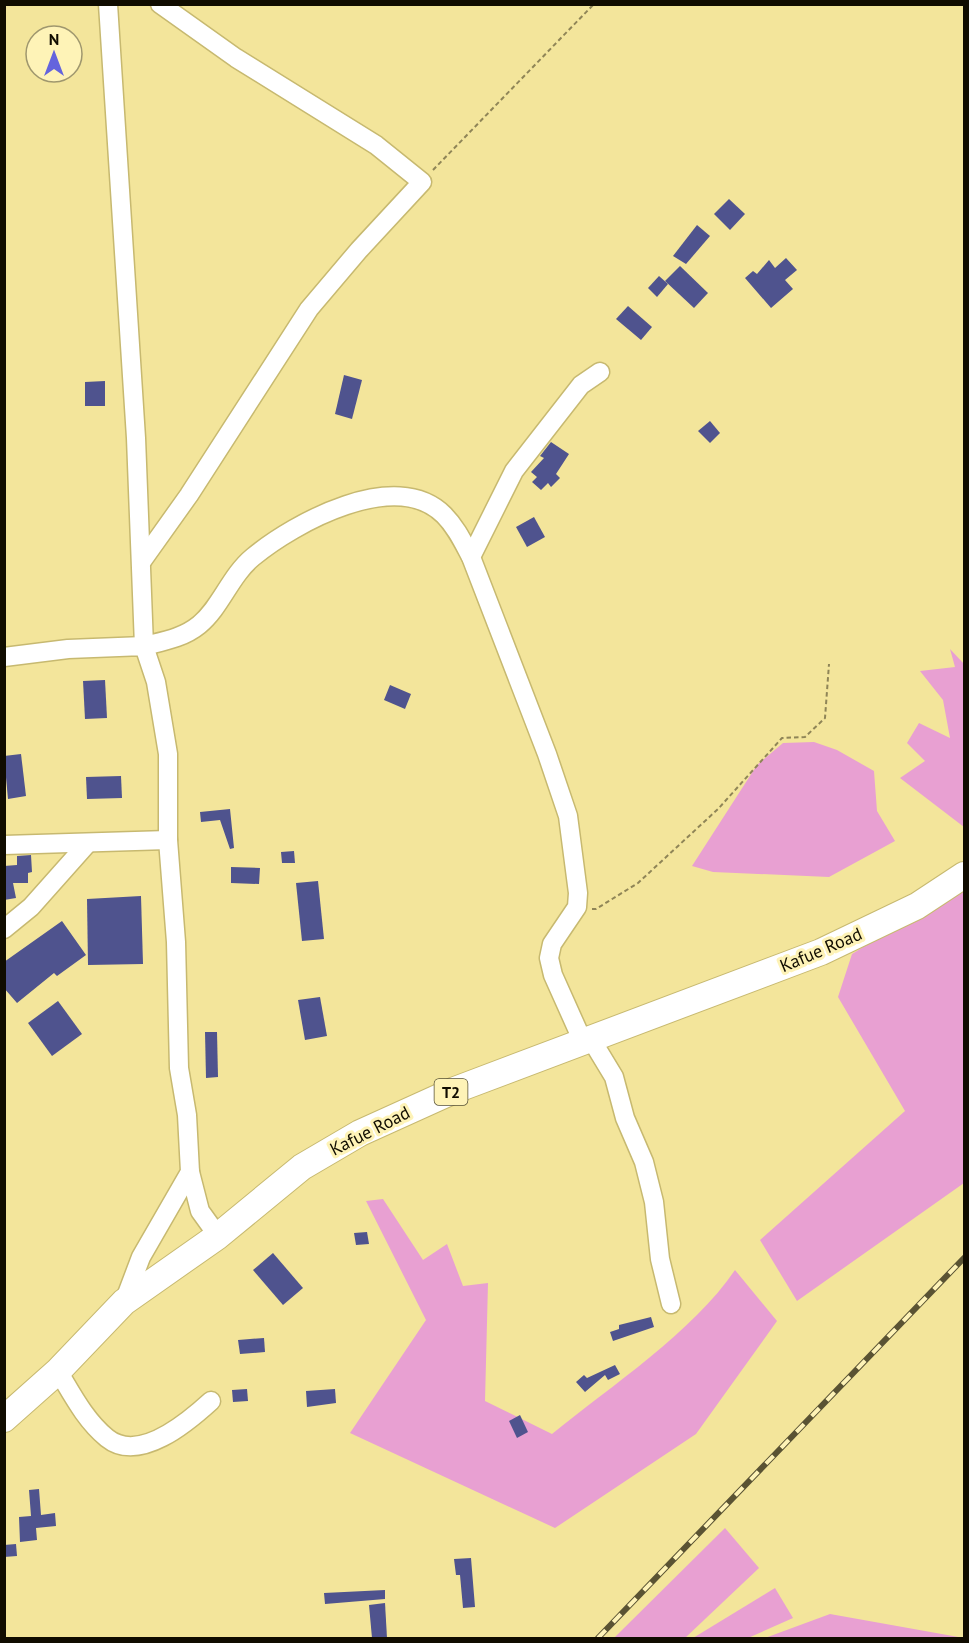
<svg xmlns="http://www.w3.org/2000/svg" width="969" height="1643" viewBox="0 0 969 1643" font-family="'PT Sans',sans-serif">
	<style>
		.green { fill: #e8a0d2 }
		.building { fill: #4f538e }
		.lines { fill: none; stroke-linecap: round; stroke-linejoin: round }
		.minor-casing { stroke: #c7b970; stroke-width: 21 }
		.highway-casing { stroke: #c7b970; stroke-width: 28 }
		.path { stroke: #8f8557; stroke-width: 2; stroke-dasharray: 4.5 3; stroke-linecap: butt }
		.minor { stroke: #fff; stroke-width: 18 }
		.highway { stroke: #fff; stroke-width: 26 }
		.rail-casing { stroke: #5a5333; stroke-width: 6 }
		.rail { stroke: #fef3b7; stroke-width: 4; stroke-dasharray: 11; stroke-linecap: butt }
		.labels { text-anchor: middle; stroke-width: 6; stroke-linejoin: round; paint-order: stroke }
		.shield { fill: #fef3b7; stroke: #575137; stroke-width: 1.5 }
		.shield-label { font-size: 16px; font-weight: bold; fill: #100c00 }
		.street-label { font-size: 18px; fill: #100c00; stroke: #fef3b7 }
	</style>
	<rect width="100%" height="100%" fill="#f3e59b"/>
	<g class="green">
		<path d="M950 649 964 664V827L900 778 925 761 907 743 919 723 950 738 943 700 920 671 955 667Z"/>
		<path d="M814 742 837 750 874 771 877 811 895 841 829 877 713 872 692 866 757 765 783 743Z"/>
		<path d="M964 885V1183L797 1301 760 1240 905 1111 838 997 852 954Z"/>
		<path d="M383 1199 423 1260 447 1244 463 1286 488 1283 485 1401 552 1434C611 1386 693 1332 735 1270L777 1321 696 1434 555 1528 350 1433 426 1320 366 1201Z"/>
		<path d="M725 1528 759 1568 685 1638H614Z"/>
		<path d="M775 1588 793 1618 748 1638H693Z"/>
		<path d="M830 1614 964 1638H765Z"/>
	</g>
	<g class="building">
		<path d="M729 199 745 214 730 230 714 214Z"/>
		<path d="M697 225 710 236 686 264 673 256Z"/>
		<path d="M786 258 797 270 785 280 793 289 771 308 745 278 753 271 757 274 769 260 775 268Z"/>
		<path d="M680 266 708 293 694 308 665 281Z"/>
		<path d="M659 276 668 284 657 297 648 288Z"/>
		<path d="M628 306 652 327 641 340 616 319Z"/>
		<path d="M344 375 362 380 352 419 335 414Z"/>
		<path d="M105 381V406H85V382Z"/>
		<path d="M710 421 720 433 710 443 698 431Z"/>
		<path d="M551 442 569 454 556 474 560 478 551 487 548 483 541 490 532 482 537 477 531 472 544 458 540 456Z"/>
		<path d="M534 517 545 537 527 547 516 527Z"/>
		<path d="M105 680 107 718 85 719 83 681Z"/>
		<path d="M390 685 411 694 405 709 384 700Z"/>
		<path d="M21 754 26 796 8 799 4 756Z"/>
		<path d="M121 776 122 798 87 799 86 777Z"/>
		<path d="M230 809 234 848 230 849 220 820 201 822 200 812Z"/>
		<path d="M294 851 295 863H282L281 852Z"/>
		<path d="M31 855 32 872 28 873V883H13L16 898 4 900V866L17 865V856Z"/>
		<path d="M231 867 260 868 259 884 231 883Z"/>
		<path d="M318 881 324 939 302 941 296 883Z"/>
		<path d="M141 896 143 964 88 965 87 899Z"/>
		<path d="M62 921 86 955 57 976 54 973 17 1003 4 988V962Z"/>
		<path d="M320 997 327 1036 305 1040 298 1000Z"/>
		<path d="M58 1001 82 1034 52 1056 28 1023Z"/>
		<path d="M205 1032H217L218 1077 206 1078Z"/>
		<path d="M367 1232 369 1244 356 1245 354 1233Z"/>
		<path d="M273 1253 303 1288 283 1305 253 1270Z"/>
		<path d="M651 1317 654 1327 613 1341 610 1332 619 1329V1325Z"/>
		<path d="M264 1338 265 1352 240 1354 238 1340Z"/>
		<path d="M615 1365 620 1374 608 1380 605 1375 585 1392 576 1382 584 1375 587 1378Z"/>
		<path d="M247 1389 248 1401 233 1402 232 1390Z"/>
		<path d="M335 1389 336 1403 307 1407 306 1391Z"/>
		<path d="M520 1415 528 1432 517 1438 509 1421Z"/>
		<path d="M39 1489 41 1515 55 1513 56 1526 36 1528 37 1540 20 1542 19 1517 31 1516 29 1490Z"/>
		<path d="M16 1544 17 1556 4 1557V1545Z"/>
		<path d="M471 1558 475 1607 463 1608 460 1575H456L454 1559Z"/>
		<path d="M385 1590V1599L325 1604 324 1593Z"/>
		<path d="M385 1603 387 1638H372L369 1605Z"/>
	</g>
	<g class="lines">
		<defs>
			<g id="minor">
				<path d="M108 4 136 438 144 646C164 641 183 638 199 625 221 607 230 576 253 557 294 523 396 467 444 515 456 527 463 542 471 557L547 754 568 816 578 893 577 907 552 944 549 958 553 975 583 1042"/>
				<path d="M471 557 514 471 581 385 600 372"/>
				<path d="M142 561 189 495 309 309 359 250 422 182 376 145 236 58 160 4"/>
				<path d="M4 657 68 649 144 646 156 682 168 754V840L176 942 179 1068 187 1115 190 1172 141 1257 124 1302"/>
				<path d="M4 845 168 840"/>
				<path d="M4 929 31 907 87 844"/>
				<path d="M591 1039 614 1077 625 1118 644 1162 654 1202 660 1259 671 1304"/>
				<path d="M190 1172 200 1211 218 1236"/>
				<path d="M58 1371C72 1394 85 1420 107 1438 139 1464 188 1422 211 1401"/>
			</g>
			<path id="highway" d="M4 1419 58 1371 124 1302 218 1236 302 1167 360 1133 455 1090 821 952 917 906 964 875"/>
		</defs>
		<use href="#minor" class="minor-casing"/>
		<use href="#highway" class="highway-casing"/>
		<g class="path">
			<path d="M433 170 594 4"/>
			<path d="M592 909H596L638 883 718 809 782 738 805 737 825 718 829 664"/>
		</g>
		<use href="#minor" class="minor"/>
		<use href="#highway" class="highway"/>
		<defs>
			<path id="rail" d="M598 1638 964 1258"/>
		</defs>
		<use href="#rail" class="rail-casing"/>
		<use href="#rail" class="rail"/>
	</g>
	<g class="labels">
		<rect class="shield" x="434.5" y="1079" width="33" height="26" rx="4.5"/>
		<g class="shield-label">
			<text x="451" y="1098">T2</text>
		</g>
		<g class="street-label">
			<text transform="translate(821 950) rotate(-23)" y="6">Kafue Road</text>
			<text transform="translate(370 1131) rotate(-27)" y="6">Kafue Road</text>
		</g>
	</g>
	<rect width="969" height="1643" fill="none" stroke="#100c00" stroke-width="12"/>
	<g transform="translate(54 54)"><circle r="28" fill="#fef3b7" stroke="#9f976e" stroke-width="1.5"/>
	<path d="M0-4.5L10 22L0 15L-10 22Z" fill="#6464dd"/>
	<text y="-9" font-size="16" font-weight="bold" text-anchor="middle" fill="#100c00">N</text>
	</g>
</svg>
